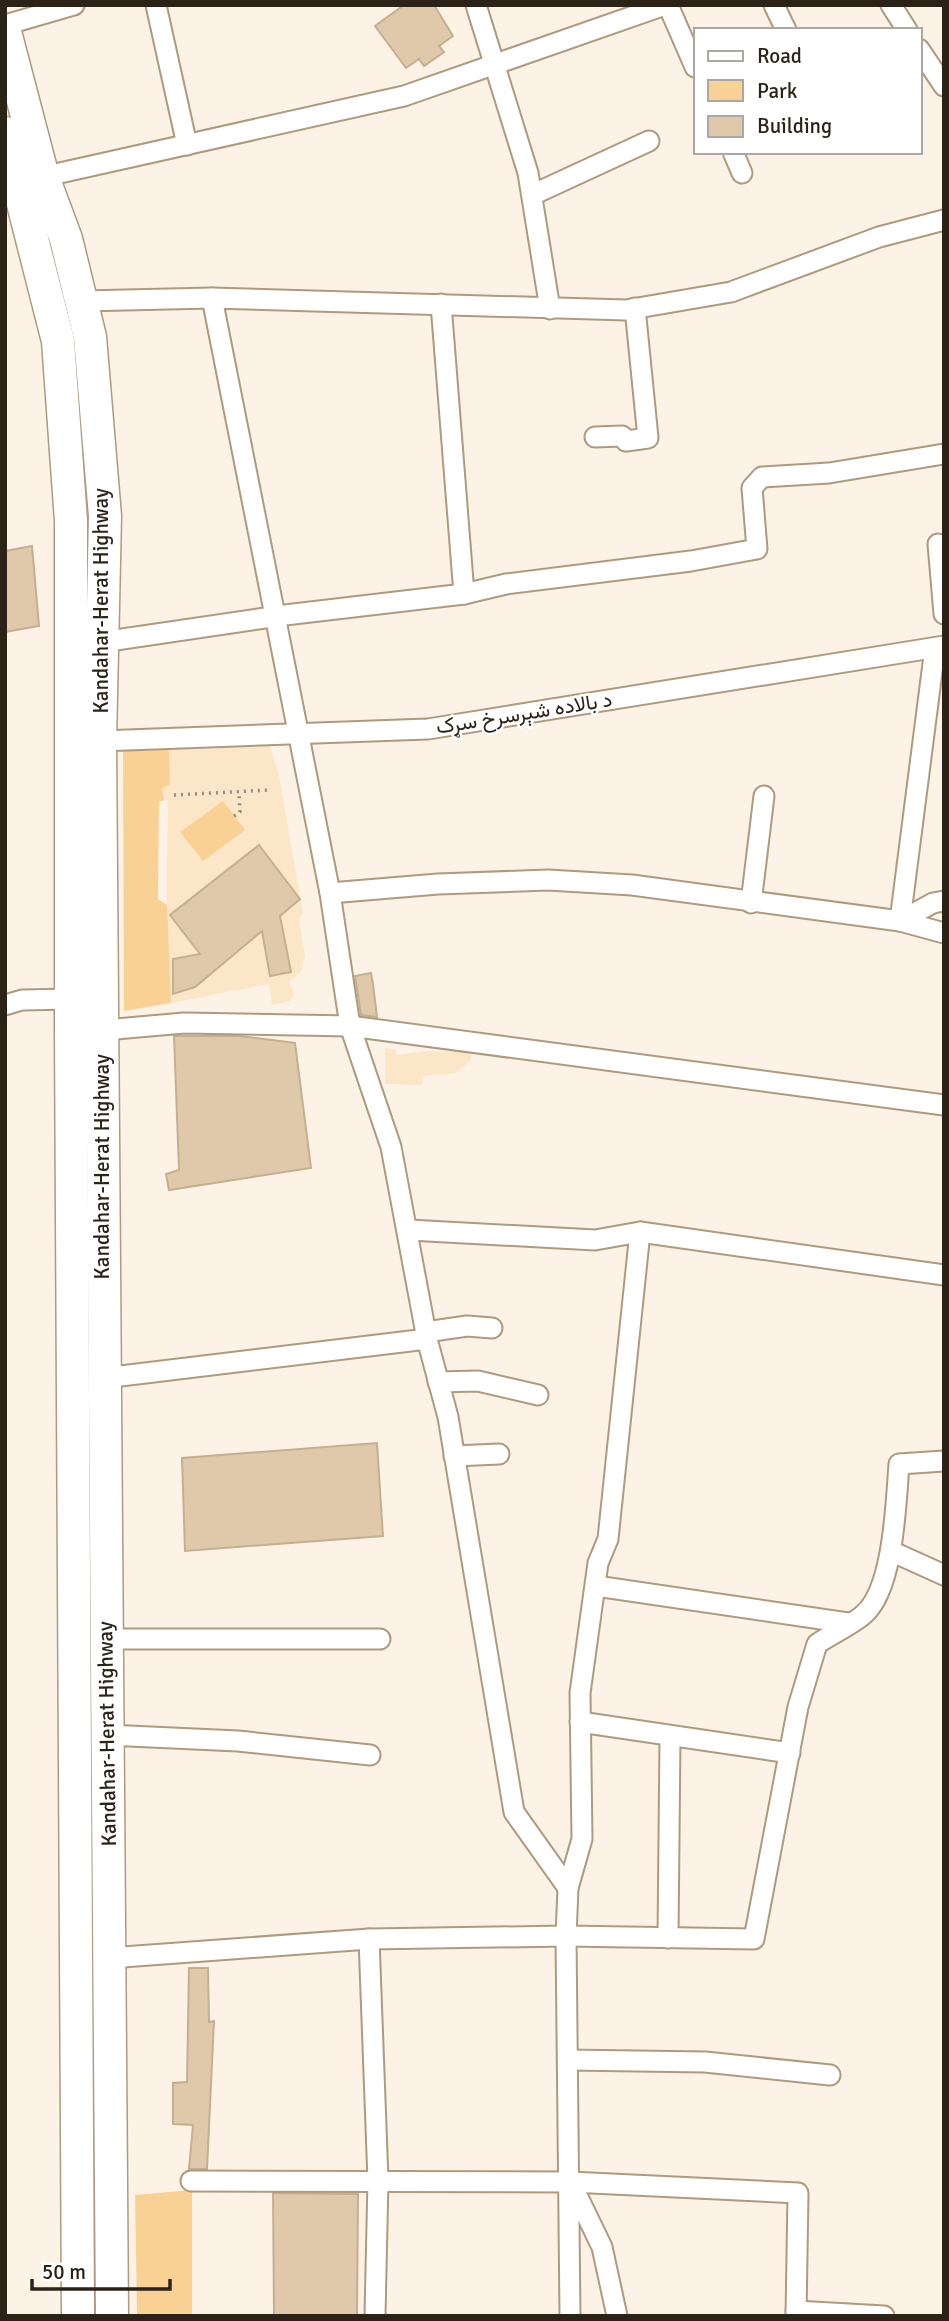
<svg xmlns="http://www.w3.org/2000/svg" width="949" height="2321" viewBox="0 0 949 2321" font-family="Signika,Vazirmatn,sans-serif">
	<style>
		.built { fill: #fce6c8 }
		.green { fill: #fad195 }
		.building { fill: #dfc9aa; stroke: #c4af91; stroke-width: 2 }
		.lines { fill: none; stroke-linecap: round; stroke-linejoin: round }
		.minor-casing { stroke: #af9a7d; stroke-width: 23 }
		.trunk-casing { stroke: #af9a7d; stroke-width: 35 }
		.path { stroke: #958c80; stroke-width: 3.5; stroke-dasharray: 2 5; stroke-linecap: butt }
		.minor { stroke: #fff; stroke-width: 19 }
		.trunk { stroke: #fff; stroke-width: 32 }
		.labels { text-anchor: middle; stroke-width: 5; stroke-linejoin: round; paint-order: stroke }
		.street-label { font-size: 21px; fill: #2c2318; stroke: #fff }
	</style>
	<rect width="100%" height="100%" fill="#fcf3e6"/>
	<g class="built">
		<path d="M270 746 279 776 303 913 299 919 305 956 301 972 289 982 294 994 290 1001 272 1005 269 984 171 1003 166 932 168 800H164L162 789 170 784 169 747Z"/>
		<path d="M385 1048 395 1050 397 1055 424 1051 472 1052 471 1060 456 1073 423 1076 422 1085 385 1084Z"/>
	</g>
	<g class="green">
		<path d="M169 747 170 784 162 789 164 800 159 802 158 899 167 905 171 1003 124 1011 123 748Z"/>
		<path d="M223 801 245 830 203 861 180 832Z"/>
		<path d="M192 2190V2316H137L135 2195Z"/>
	</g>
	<g class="building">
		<path d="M404 5H434L453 36 439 46 444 52 424 66 419 59 406 68 375 26Z"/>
		<path d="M32 546 39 626 5 632V551Z"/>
		<path d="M259 845 300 899 280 916 291 972 270 976 262 931 195 987 173 994V959L200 954 170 915Z"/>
		<path d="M371 973 373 984 377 1017 361 1015 355 976Z"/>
		<path d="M174 1036H240L295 1043 311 1168 169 1190 166 1174 179 1170Z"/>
		<path d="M377 1443 383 1536 185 1551 182 1458Z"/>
		<path d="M189 1968H208L209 2022 214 2021 207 2169H189L193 2125 173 2124V2083L187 2082Z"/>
		<path d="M273 2193 358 2194 357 2316H274Z"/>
	</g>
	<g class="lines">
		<defs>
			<g id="minor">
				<path d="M156 5 187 145"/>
				<path d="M476 5 528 173 550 309"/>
				<path d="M668 5 695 67"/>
				<path d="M774 5 786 30"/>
				<path d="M891 5 907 30"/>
				<path d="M5 25 74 5"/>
				<path d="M919 49 944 86"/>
				<path d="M733 152 742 173"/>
				<path d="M33 179 404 96 665 5"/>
				<path d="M532 195 649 141"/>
				<path d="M212 298 330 893 350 1026 391 1147 427 1339 448 1417 514 1812 568 1888"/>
				<path d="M82 301 212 298 626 310 731 292 879 237 944 220"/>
				<path d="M441 304 464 594"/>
				<path d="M595 437 622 436 626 441 648 438 635 308"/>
				<path d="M938 544 944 614"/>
				<path d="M102 642 285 615 464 594 506 584 691 561 757 549 752 488 762 477 829 473 944 454"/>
				<path d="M100 741 428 729 944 646"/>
				<path d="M330 893 438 884 548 880 632 885 900 921 944 933"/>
				<path d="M751 903 764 796"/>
				<path d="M900 921 935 648"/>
				<path d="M900 921 933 903 944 901"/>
				<path d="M5 1005 22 1000 71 999"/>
				<path d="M93 1031 184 1023 350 1026 944 1105"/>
				<path d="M409 1230 595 1240 640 1232 944 1275"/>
				<path d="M426 1332 467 1326 492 1328"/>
				<path d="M104 1378 427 1339"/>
				<path d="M438 1382 478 1381 538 1395"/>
				<path d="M454 1456 499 1454"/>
				<path d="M893 1552 944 1575"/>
				<path d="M596 1586 848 1623"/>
				<path d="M106 1639H380"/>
				<path d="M580 1722 790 1753"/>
				<path d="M107 1735 238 1741 370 1755"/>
				<path d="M668 1938 670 1736"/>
				<path d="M369 1939 378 2180 375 2316"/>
				<path d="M109 1958 369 1939 566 1936 754 1939 798 1707 817 1644C830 1635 853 1624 863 1615 894 1590 896 1501 899 1464L944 1461"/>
				<path d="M568 2060 705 2062 830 2075"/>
				<path d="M191 2181 570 2182 798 2193 796 2316"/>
				<path d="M572 2185 602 2247 617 2316"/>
				<path d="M796 2311 884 2316"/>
				<path d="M570 2316 566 1936 568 1888 582 1839 580 1693 598 1563 608 1539 640 1232"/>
			</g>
			<g id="trunk">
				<path d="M5 32 43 177 66 239 90 337 105 516 100 741 112 2316"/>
				<path d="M5 133 58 341 71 521V1032L78 2316"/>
			</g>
		</defs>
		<use href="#minor" class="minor-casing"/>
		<use href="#trunk" class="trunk-casing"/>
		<g class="path">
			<path d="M174 795 269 790"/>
			<path d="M234 816 240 812 239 793"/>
		</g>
		<use href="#minor" class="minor"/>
		<use href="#trunk" class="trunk"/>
	</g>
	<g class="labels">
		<g class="street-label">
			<text transform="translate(101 601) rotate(-90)" y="7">Kandahar-Herat Highway</text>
			<text transform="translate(524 713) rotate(-9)" y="7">د بالاده شېرسرخ سړک</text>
			<text transform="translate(102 1167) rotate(-90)" y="7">Kandahar-Herat Highway</text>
			<text transform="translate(107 1734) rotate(-91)" y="7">Kandahar-Herat Highway</text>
		</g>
	</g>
	<rect width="949" height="2321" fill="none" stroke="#2c2318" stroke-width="14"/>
	<rect x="694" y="28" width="228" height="126" fill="#ffffff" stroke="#aba7a3" stroke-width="2"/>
	<rect x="708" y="51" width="35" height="10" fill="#ffffff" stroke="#aba7a3" stroke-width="2"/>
	<text x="757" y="63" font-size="21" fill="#2c2318">Road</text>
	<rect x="708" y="80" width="35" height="21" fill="#fad195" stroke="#aba7a3" stroke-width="2"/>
	<text x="757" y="98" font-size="21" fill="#2c2318">Park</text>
	<rect x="708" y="116" width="35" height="21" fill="#dfc9aa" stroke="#aba7a3" stroke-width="2"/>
	<text x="757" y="133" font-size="21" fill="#2c2318">Building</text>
	<path d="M32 2279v10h138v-10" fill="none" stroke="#2c2318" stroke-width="3.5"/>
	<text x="42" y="2279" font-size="21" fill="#2c2318" stroke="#ffffff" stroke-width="5" paint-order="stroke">50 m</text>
</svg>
